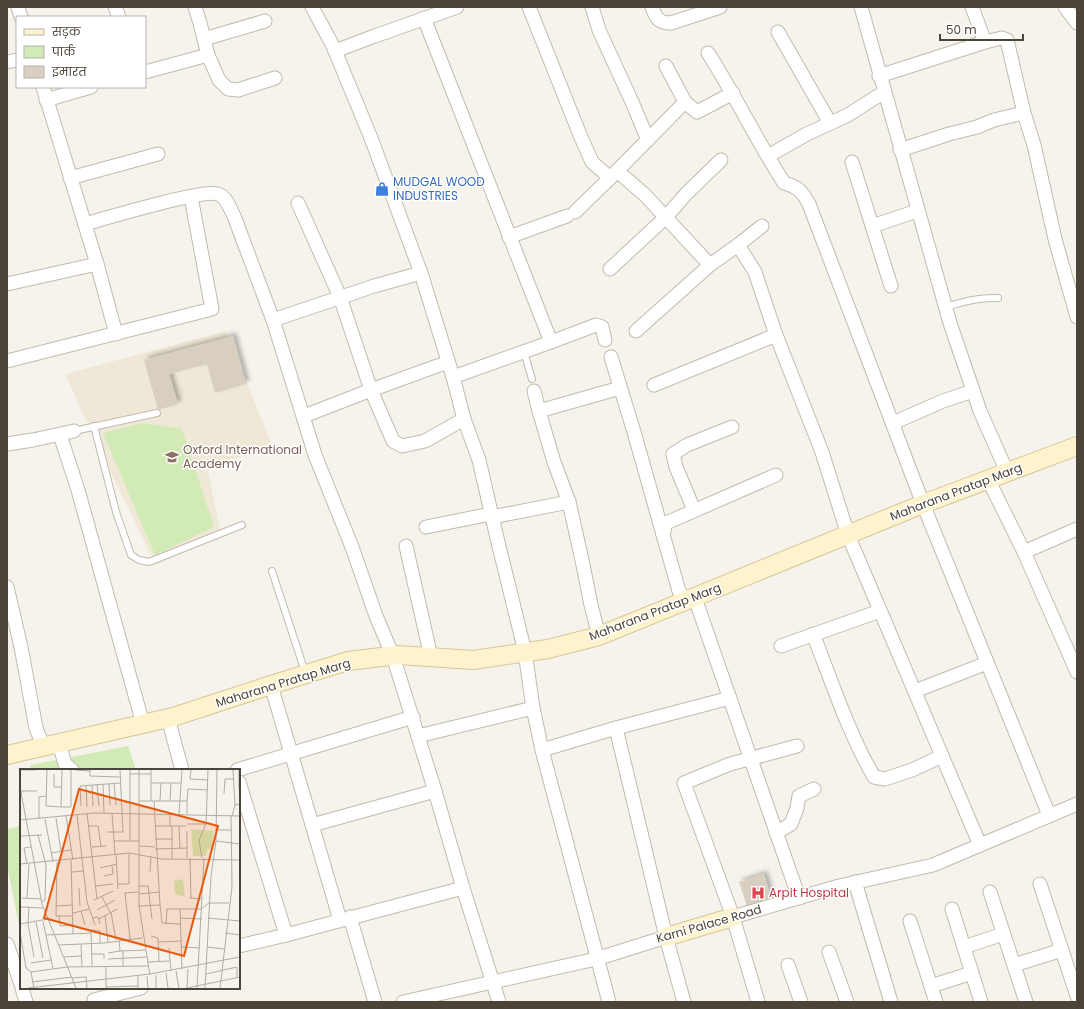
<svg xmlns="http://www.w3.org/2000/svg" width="1084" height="1009" viewBox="0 0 1084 1009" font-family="Poppins,'Noto Sans Devanagari',sans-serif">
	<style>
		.education { fill: #efe8d6 }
		.green { fill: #d2eab5 }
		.building { fill: #d8cfc1; filter: url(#shadow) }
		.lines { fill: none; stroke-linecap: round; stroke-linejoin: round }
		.lane-casing { stroke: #c2bbae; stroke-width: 8 }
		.street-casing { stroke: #c2bbae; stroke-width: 15 }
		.secondary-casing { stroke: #d6c79b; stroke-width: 20 }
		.lane { stroke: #fff; stroke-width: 6 }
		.street { stroke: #fff; stroke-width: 13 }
		.secondary { stroke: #fff3cd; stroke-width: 18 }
		.labels { text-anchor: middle; stroke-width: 3; stroke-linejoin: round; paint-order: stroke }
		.shop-label { font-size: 12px; fill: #366cbe; stroke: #fff; text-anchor: start }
		.education-label { font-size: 12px; fill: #785e54; stroke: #fff; text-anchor: start }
		.street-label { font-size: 12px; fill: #4b4439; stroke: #fff }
		.health-label { font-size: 12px; fill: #be3a42; stroke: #fff; text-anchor: start }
		.inset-road { fill: none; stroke: #b2ada4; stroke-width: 1 }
		.view { fill: #e8590c; fill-opacity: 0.15; stroke: #e8590c; stroke-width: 2 }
		.inset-edge { fill: none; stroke: #4b4439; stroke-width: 2 }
	</style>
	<defs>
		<filter id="shadow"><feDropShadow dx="3.5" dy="-3.5" stdDeviation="2" flood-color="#0004"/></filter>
	</defs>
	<rect width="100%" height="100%" fill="#f6f3ec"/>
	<path class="education" d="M226 331 273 448 207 466 221 535 156 565 93 436 65 374Z"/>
	<g class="green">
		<path d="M143 423 182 429 214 527 155 555 103 433Z"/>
		<path d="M128 746 136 770H31L30 765Z"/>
		<path d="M21 826V935L7 865V829Z"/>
	</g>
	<g class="building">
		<path d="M233 336 246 384 215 393 207 364 169 374 178 404 158 410 144 360Z"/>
		<path d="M764 874 772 901 748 909 739 882Z"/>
	</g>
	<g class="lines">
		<defs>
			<g id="lane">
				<path d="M945 307C963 302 980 297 998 298"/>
				<path d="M524 352 532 379"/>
				<path d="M94 426 116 512 131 555 139 560 149 562 242 525"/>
				<path d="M74 431 157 413"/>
				<path d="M272 571 305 672"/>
			</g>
			<g id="street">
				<path d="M18 7 21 17"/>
				<path d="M115 7 119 17"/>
				<path d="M195 7 200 23 208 55 219 80 228 89 238 90 275 78"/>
				<path d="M312 7 333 46 371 138 421 273 453 377 464 419 479 460 497 538 525 652 533 708 542 750 609 1002"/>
				<path d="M529 7 580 135 592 162 610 178"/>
				<path d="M592 7 599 30 632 102 648 140"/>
				<path d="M652 7C656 18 658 23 671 23L720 7"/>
				<path d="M861 7 950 323 980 411 1007 472"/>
				<path d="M972 7 985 42"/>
				<path d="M1065 7 1077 23"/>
				<path d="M424 18 551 342 453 377"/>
				<path d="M778 32 830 123"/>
				<path d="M204 39 265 21"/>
				<path d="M335 51 372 37 457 7"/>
				<path d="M708 53C735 95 757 141 784 183 798 187 802 191 809 204L923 504 1049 815"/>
				<path d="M7 62 17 60"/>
				<path d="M666 66 685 102 697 112 733 93"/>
				<path d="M145 72 208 55"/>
				<path d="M879 76 985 42 1002 38 1007 40 1024 113 1034 145 1055 239 1077 317"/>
				<path d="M43 87 97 264 116 334"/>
				<path d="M46 100 91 87"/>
				<path d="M900 150 949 134 977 127 994 120 1024 113"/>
				<path d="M768 156 807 134 848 115 884 92"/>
				<path d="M852 162 891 286"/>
				<path d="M617 171 644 194 710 265"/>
				<path d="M70 178 158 154"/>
				<path d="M298 203 340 297 371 390 393 441 402 446 425 441 464 419"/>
				<path d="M575 212 610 178 685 102"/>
				<path d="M85 224C106 218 203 189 218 194 227 197 230 209 234 216L273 320"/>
				<path d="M872 226 917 211"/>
				<path d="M509 237 567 216"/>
				<path d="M738 245 755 272 776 335 822 452 848 535 980 845"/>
				<path d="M610 269 666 217 686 194 721 160"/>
				<path d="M421 273 374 286 273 320 315 455 352 547 376 616 393 656 435 791 463 888 499 1002"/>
				<path d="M7 284 97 264"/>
				<path d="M636 331 710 265 738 245 762 226"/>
				<path d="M551 342 596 325 602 327 605 340"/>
				<path d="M611 357 634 432 679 591 686 601"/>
				<path d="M7 361 212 309 191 197"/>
				<path d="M654 385 776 335"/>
				<path d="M534 391 539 411"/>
				<path d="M304 416 371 390 448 362"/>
				<path d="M893 423 943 401 973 391"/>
				<path d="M60 435 78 490 143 724"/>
				<path d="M7 444 33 440 74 431"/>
				<path d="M988 479 1024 552 1077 672"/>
				<path d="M694 510 676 467 673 454 687 445 732 427"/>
				<path d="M492 517 569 502"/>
				<path d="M426 527 491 514"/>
				<path d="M663 535 666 523 776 475"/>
				<path d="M406 546 431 657"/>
				<path d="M1024 552 1077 529"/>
				<path d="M7 587 21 647 36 728 43 746"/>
				<path d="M695 598 799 898"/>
				<path d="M813 634C832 682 848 732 874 777L885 779 912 770 942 756"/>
				<path d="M599 636 591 605 582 560 569 502 554 462 539 411 620 388"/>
				<path d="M781 646 880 611"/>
				<path d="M271 685 340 920"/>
				<path d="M915 691 987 663"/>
				<path d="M168 718 182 770"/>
				<path d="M616 728 666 937 684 1002"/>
				<path d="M418 736 533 708"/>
				<path d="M59 743 65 764 72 770"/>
				<path d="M542 750 616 728 730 698"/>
				<path d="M237 770 413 717"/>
				<path d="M239 782 286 935"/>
				<path d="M312 825 435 791"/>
				<path d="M776 833 791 824 797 808 799 796 814 789"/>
				<path d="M855 882 891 1002"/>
				<path d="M1040 884 1077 996"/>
				<path d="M990 892 1026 1002"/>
				<path d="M952 909 981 1002"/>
				<path d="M350 917 375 1002"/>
				<path d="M733 917 839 886 933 865 1077 804"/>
				<path d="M910 921 936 1002"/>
				<path d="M7 944 21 984"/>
				<path d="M239 946 286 935 463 888"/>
				<path d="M964 947 1003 934"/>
				<path d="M829 952 847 1002"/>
				<path d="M788 965 801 1002"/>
				<path d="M1014 965 1062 950"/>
				<path d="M931 986 972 973"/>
				<path d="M22 988 26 1002"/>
				<path d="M94 1000 141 988"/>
				<path d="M403 1002 596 959 666 937"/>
				<path d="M758 1002 733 917 684 783 730 764 797 746"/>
			</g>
			<g id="secondary">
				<path d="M7 755 173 717 271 685 348 661 398 655 473 660 548 649 599 636 923 504 1077 446"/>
				<path d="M666 937 733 917"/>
			</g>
		</defs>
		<use href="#lane" class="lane-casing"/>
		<use href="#street" class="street-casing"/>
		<use href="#secondary" class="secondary-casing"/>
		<use href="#lane" class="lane"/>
		<use href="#street" class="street"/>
		<use href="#secondary" class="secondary"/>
	</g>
	<defs>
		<symbol id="shop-bare" viewBox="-9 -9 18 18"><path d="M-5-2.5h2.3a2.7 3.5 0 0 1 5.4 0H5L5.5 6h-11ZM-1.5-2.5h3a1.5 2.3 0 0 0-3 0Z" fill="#3f7fe0" stroke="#fff" stroke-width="2.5" paint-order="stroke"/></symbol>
		<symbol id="school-bare" viewBox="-9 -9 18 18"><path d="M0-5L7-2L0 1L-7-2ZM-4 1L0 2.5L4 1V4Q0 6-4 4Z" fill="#8d6e63" stroke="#fff" stroke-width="2.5" paint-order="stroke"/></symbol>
		<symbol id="hospital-bare" viewBox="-9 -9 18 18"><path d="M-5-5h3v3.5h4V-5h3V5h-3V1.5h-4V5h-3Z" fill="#e0444e" stroke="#fff" stroke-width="2.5" paint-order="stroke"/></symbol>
	</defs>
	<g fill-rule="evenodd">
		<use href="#shop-bare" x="372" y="179" width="20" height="20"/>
		<use href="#school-bare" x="162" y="447" width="20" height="20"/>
		<use href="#hospital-bare" x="748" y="883" width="20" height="20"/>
	</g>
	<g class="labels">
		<g class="shop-label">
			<text x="393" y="186">MUDGAL WOOD<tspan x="393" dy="14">INDUSTRIES</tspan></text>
		</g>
		<g class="education-label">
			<text x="183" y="454">Oxford International<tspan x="183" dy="14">Academy</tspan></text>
		</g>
		<g class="street-label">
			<text transform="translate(956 492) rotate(-21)" y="4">Maharana Pratap Marg</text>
			<text transform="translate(655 612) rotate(-21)" y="4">Maharana Pratap Marg</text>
			<text transform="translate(283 683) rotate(-17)" y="4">Maharana Pratap Marg</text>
			<text transform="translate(709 924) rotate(-16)" y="4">Karni Palace Road</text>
		</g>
		<g class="health-label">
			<text x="769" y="897">Arpit Hospital</text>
		</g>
	</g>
	<g transform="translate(20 769)">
		<rect width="220" height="220" fill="#f6f3ec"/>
		<path d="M171 60 193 62 192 80H187L186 87H173ZM163 110 165 128 155 125 154 112Z" fill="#d2eab5"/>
		<path class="inset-road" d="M0 1H16M27 1 26 37 41 38H51V1M55 1 70 2M70 1V7L100 8M119 1V137L130 206M131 1V32M171 1 170 10 188 11M213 1 215 36M219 1V20M34 5V18H41M110 5H131M94 14 96 36M131 14H161M77 15 79 37M83 15 84 44M89 15 90 36M66 16 67 38M72 16 73 37M0 18 22 135 56 219M1 22H17M204 25 205 10H213M120 32H167L168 20 188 21M140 32 141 14M150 32 151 14M61 37 60 17 100 14M41 38 42 1M67 44 77 130M92 44 95 86M150 44V57M159 45 162 1M167 45V32M57 46 67 133 75 156M46 47 53 91M212 47 215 36 220 35M36 49 41 82M19 50V28L26 27M25 50 33 93M0 51 74 44 220 47M167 55H186M69 57H78L81 77M135 57H166M152 57V89M159 57 160 80M195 61H212M167 62V89M87 63H103L100 1M18 66 26 96 25 131 21 133M0 67 22 66M135 70H152M94 72H120M110 72V1M196 72 220 75M120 77 135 78M72 78 86 77M135 80 167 79M31 84 51 81M96 86 98 120M170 89 171 129M182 89 179 71 186 55 188 1M51 91 53 165M37 93 36 147H53M0 95 109 84 142 90 220 91M7 95 4 79 11 78M80 99 97 95M52 103 64 102M130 103 131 87M84 107 93 105 92 97M97 115H109V84M76 117 93 115M119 117H128L132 150M59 119 60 137M119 125 139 123M82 128 90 143M2 129 21 130M7 129 9 95M170 129 182 130M74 131 93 122M140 136 142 154 160 155M36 137 53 136M119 137 140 136 134 32M1 138 23 139M9 138 8 155 14 188M160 140 162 200M77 141 95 131M61 142 65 156M91 143 96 171M53 144 70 140M85 146 88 173M39 147 40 157 53 156M73 149 78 148 80 155M160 149 182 150M188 149 220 152M79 150 97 140M23 152 33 200M16 153 23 189M0 155 28 150M146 155 147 140H181L189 134H209M0 163 6 199 11 203 14 219M205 164 220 166M26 166 71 164M131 167 138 169 139 192M110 170 105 124 118 123M139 173 161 172M39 176 84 174 122 169M61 176 62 198M161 178 180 179M187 178 204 180M149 179 151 202M100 182 125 181M103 182V198M88 184 100 182 99 170M72 185H84V190M44 188 61 187M88 190 127 188M127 193 150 192M11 194 31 191M72 197 71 161 80 162V174M156 202 159 219M11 203 47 198 128 197M146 204 148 219M186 205 217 198V208M118 206V219M136 206V219M127 207 128 219M52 209 66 208 67 219M12 213 52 208M86 218 118 217M8 219 130 205 220 188M86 219V198M167 219 220 208M167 219 168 200M177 219 184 89M185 219 191 107 196 72 197 1M200 219 212 118 211 47"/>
		<path class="view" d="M59 20 198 57 164 187 24 149Z"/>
		<rect width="220" height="220" class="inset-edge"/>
	</g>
	<rect width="1084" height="1009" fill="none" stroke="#4b4439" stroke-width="16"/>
	<rect x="16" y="16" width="130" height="72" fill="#ffffff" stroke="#b7b4b0"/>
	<rect x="24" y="29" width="20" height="6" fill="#fff3cd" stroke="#b7b4b0"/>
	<text x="52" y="36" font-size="12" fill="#4b4439">सड़क</text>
	<rect x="24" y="46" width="20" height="12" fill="#d2eab5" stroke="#b7b4b0"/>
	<text x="52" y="56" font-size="12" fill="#4b4439">पार्क</text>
	<rect x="24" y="66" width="20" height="12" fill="#d8cfc1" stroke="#b7b4b0"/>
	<text x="52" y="76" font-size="12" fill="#4b4439">इमारत</text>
	<path d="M940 34v6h83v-6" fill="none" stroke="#4b4439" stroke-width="2"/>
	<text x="946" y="34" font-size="12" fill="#4b4439" stroke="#ffffff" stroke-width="3" paint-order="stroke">50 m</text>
</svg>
